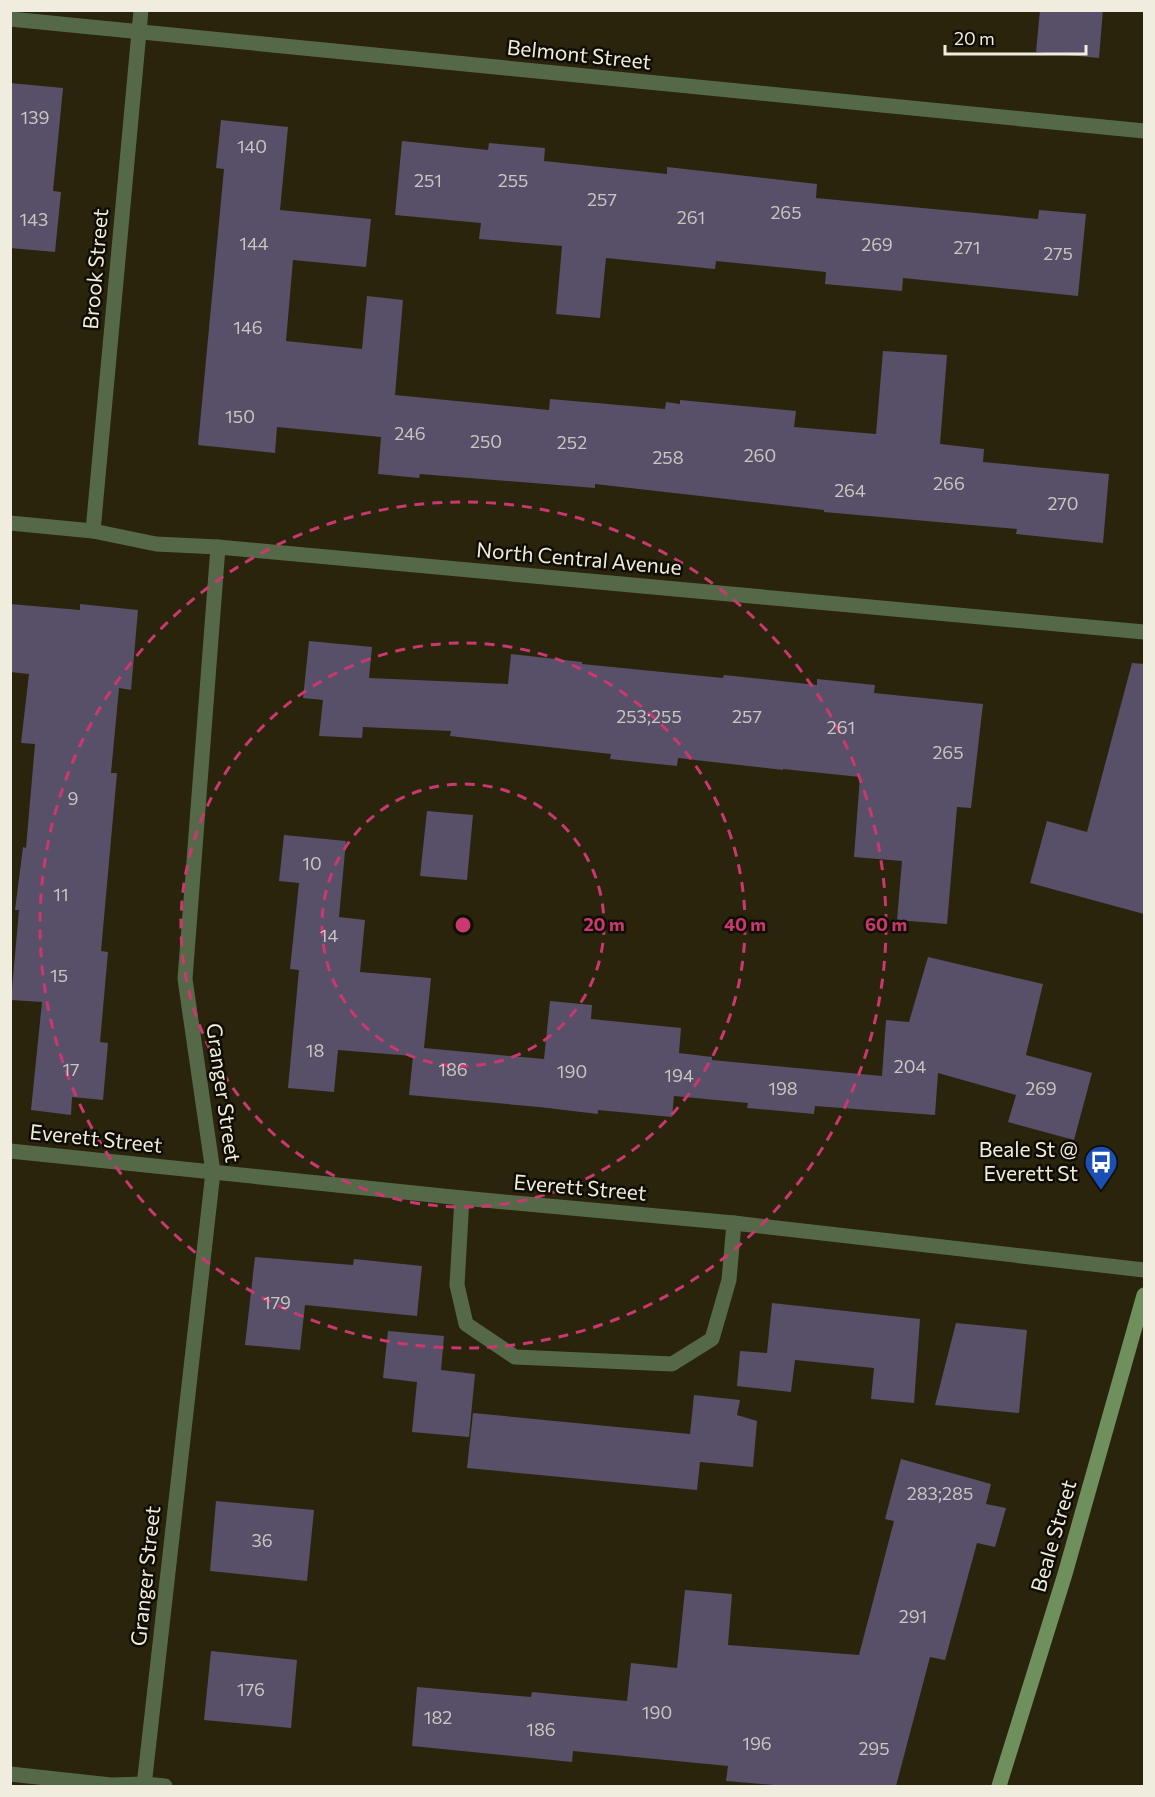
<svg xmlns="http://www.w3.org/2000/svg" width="1155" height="1797" viewBox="0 0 1155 1797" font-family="Commissioner,sans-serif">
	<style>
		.building { fill: #575068 }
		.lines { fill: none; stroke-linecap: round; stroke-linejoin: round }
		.lane { stroke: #556949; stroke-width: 15 }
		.street { stroke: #556949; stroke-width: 15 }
		.secondary { stroke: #6f905c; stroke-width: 15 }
		.ring { fill: none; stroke: #c9386f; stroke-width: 3; stroke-dasharray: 10 8 }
		.labels { text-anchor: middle; stroke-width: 5; stroke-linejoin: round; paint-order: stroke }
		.number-label { font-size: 18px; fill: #cac5c0 }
		.street-label { font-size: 21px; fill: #f0ecde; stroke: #100d05 }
		.poi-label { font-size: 21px; fill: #f0ecde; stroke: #100d05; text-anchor: end }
		.centre { fill: #c9386f; stroke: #100d05; stroke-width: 3 }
		.ring-label { font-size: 18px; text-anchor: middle; font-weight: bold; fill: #c9386f; stroke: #100d05; stroke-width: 5; stroke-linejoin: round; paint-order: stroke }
	</style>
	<rect width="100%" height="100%" fill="#2a240d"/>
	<g class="building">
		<path d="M1040 10H1103L1099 58 1036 52Z"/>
		<path d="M10 83 63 88 53 191 61 192 55 252 10 248Z"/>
		<path d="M221 120 288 127 280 210 371 219 366 267 293 260 286 341 362 349 367 296 403 300 395 395 549 410 550 399 665 409 666 402 680 404V400L796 411 794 427 876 434 883 351 947 355 940 444 984 449 983 462 1109 474 1103 543 1016 534 1017 529 824 512V510L595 484V488L420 474 419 478 378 474 381 437 277 427 275 453 198 445 224 169 216 168Z"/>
		<path d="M402 141 488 150 489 143 545 148 544 161 667 174V167L817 184 816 198 1038 219 1039 210 1086 214 1078 296 903 278 902 291 825 284 826 272 716 261 715 269 606 258 600 318 556 314 562 246 479 239 481 223 395 215Z"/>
		<path d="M10 604 80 610V604L138 610 131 690 119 688 111 773H117L101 951 108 952 100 1042 108 1043 103 1100 72 1097 71 1115 31 1110 42 1002 11 1000 19 910H15L23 847 26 848 35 744 21 743 29 674 10 672Z"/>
		<path d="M309 641 372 647 369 678 508 684 511 654 582 662V664L723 678 724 675 817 685V679L875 685 874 693 983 704 971 808 957 807 947 924 897 920 902 861 854 857 860 777 783 769V770L678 758 677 766 610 759 611 754 450 736 451 731 363 727 362 738 319 736 323 700 303 698Z"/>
		<path d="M1132 663 1144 664V914L1030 883 1047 821 1087 832Z"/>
		<path d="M427 811 473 815 467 880 420 876Z"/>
		<path d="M284 835 346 841 339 917 365 920 360 972 431 978 424 1048 544 1059 550 1001 592 1005 591 1019 681 1028 679 1053 712 1057V1060L882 1076 886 1020 909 1022 928 957 1043 984 1026 1055 1092 1073 1074 1140 1008 1122 1016 1095 938 1073 935 1115 815 1106 814 1114 747 1108 748 1103 674 1096 672 1117 598 1110V1114L539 1107 409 1095 413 1056 338 1050 334 1092 288 1088 299 970 290 969 299 883 279 881Z"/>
		<path d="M255 1257 353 1265 354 1259 422 1266 417 1316 305 1305 300 1350 245 1345Z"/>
		<path d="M772 1303 920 1319 914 1403 871 1399 874 1368 795 1360 791 1392 737 1386 740 1351 767 1353Z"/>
		<path d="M956 1323 1027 1330 1019 1413 935 1405Z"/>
		<path d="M388 1331 444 1336 441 1370 475 1374 469 1437 412 1432 417 1382 383 1378Z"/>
		<path d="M694 1395 740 1400 737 1415 757 1421 753 1467 700 1462 697 1490 467 1468 473 1413 690 1434Z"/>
		<path d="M901 1459 991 1484 986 1504 1006 1508 995 1547 977 1543 945 1660 930 1657 896 1786H786L726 1781 728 1766 573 1751 572 1762 412 1746 417 1687 531 1697 532 1692 627 1701 631 1663 677 1668 685 1590 732 1594 728 1645 859 1655 894 1521 885 1519Z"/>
		<path d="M216 1501 314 1510 307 1581 210 1571Z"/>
		<path d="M211 1651 297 1660 291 1728 204 1720Z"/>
	</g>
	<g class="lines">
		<path class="lane" d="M462 1198 457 1285 466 1324 515 1357 672 1364 712 1339 729 1280 734 1223"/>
		<g class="street">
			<path d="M10 19 1144 131"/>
			<path d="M10 523 93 531 156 544 218 547 1144 632"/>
			<path d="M93 531 141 10"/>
			<path d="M10 1151 462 1198 734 1223 1144 1270"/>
			<path d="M10 1774 111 1785 144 1784 165 1786"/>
			<path d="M144 1786 213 1172 185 979 218 547"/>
		</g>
		<path class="secondary" d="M999 1786 1065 1574 1144 1295"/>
	</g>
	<g class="ring">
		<circle cx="463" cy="925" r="141"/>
		<circle cx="463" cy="925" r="282"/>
		<circle cx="463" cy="925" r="423"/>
	</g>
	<defs>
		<symbol id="bus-pin" viewBox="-11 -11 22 30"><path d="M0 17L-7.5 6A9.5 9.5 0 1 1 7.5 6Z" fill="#1a4fb4" stroke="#100d05"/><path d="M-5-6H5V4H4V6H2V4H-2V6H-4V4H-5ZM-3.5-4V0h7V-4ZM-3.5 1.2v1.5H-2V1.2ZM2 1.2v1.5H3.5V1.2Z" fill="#fff"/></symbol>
	</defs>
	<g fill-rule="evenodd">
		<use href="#bus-pin" x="1082" y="1143" width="38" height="52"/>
	</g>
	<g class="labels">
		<g class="number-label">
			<text x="35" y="124">139</text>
			<text x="252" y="153">140</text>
			<text x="428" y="187">251</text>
			<text x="513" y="187">255</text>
			<text x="602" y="206">257</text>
			<text x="786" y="219">265</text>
			<text x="691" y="224">261</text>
			<text x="34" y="226">143</text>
			<text x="254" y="250">144</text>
			<text x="877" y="251">269</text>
			<text x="967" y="254">271</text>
			<text x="1058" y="260">275</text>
			<text x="248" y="334">146</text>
			<text x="240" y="423">150</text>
			<text x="410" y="440">246</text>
			<text x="486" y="448">250</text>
			<text x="572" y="449">252</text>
			<text x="760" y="462">260</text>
			<text x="668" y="464">258</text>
			<text x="949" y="490">266</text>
			<text x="850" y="497">264</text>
			<text x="1063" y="510">270</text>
			<text x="649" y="723">253;255</text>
			<text x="747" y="723">257</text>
			<text x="841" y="734">261</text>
			<text x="948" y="759">265</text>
			<text x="73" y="805">9</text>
			<text x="312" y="870">10</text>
			<text x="61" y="901">11</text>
			<text x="329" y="942">14</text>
			<text x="59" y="982">15</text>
			<text x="315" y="1057">18</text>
			<text x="910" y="1073">204</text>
			<text x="71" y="1076">17</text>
			<text x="453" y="1076">186</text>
			<text x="572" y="1078">190</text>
			<text x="679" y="1082">194</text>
			<text x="783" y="1095">198</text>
			<text x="1041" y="1095">269</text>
			<text x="277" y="1309">179</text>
			<text x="940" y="1500">283;285</text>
			<text x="262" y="1547">36</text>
			<text x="913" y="1623">291</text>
			<text x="251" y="1696">176</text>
			<text x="657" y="1719">190</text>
			<text x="438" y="1724">182</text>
			<text x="541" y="1736">186</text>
			<text x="757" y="1750">196</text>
			<text x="874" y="1755">295</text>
		</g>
		<g class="street-label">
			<text transform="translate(579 55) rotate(6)" y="7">Belmont Street</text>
			<text transform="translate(96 269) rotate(-85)" y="7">Brook Street</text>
			<text transform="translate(579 559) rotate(5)" y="7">North Central Avenue</text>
			<text transform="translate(223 1093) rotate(82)" y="7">Granger Street</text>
			<text transform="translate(96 1139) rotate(6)" y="7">Everett Street</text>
			<text transform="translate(580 1188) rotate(5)" y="7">Everett Street</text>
			<text transform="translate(1054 1536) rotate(-74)" y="7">Beale Street</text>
			<text transform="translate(146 1576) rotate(-84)" y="7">Granger Street</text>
		</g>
		<g class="poi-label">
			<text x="1078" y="1157">Beale St @<tspan x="1078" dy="24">Everett St</tspan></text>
		</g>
	</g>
	<circle cx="463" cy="925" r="9" class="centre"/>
	<g class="ring-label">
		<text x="604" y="931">20 m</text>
		<text x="745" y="931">40 m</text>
		<text x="886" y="931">60 m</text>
	</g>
	<rect width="1155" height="1797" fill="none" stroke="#f0ecde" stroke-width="24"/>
	<path d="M945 45v9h141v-9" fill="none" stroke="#f0ecde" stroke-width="3"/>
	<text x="954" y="45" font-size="18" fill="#f0ecde" stroke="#100d05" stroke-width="4.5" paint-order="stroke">20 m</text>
</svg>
